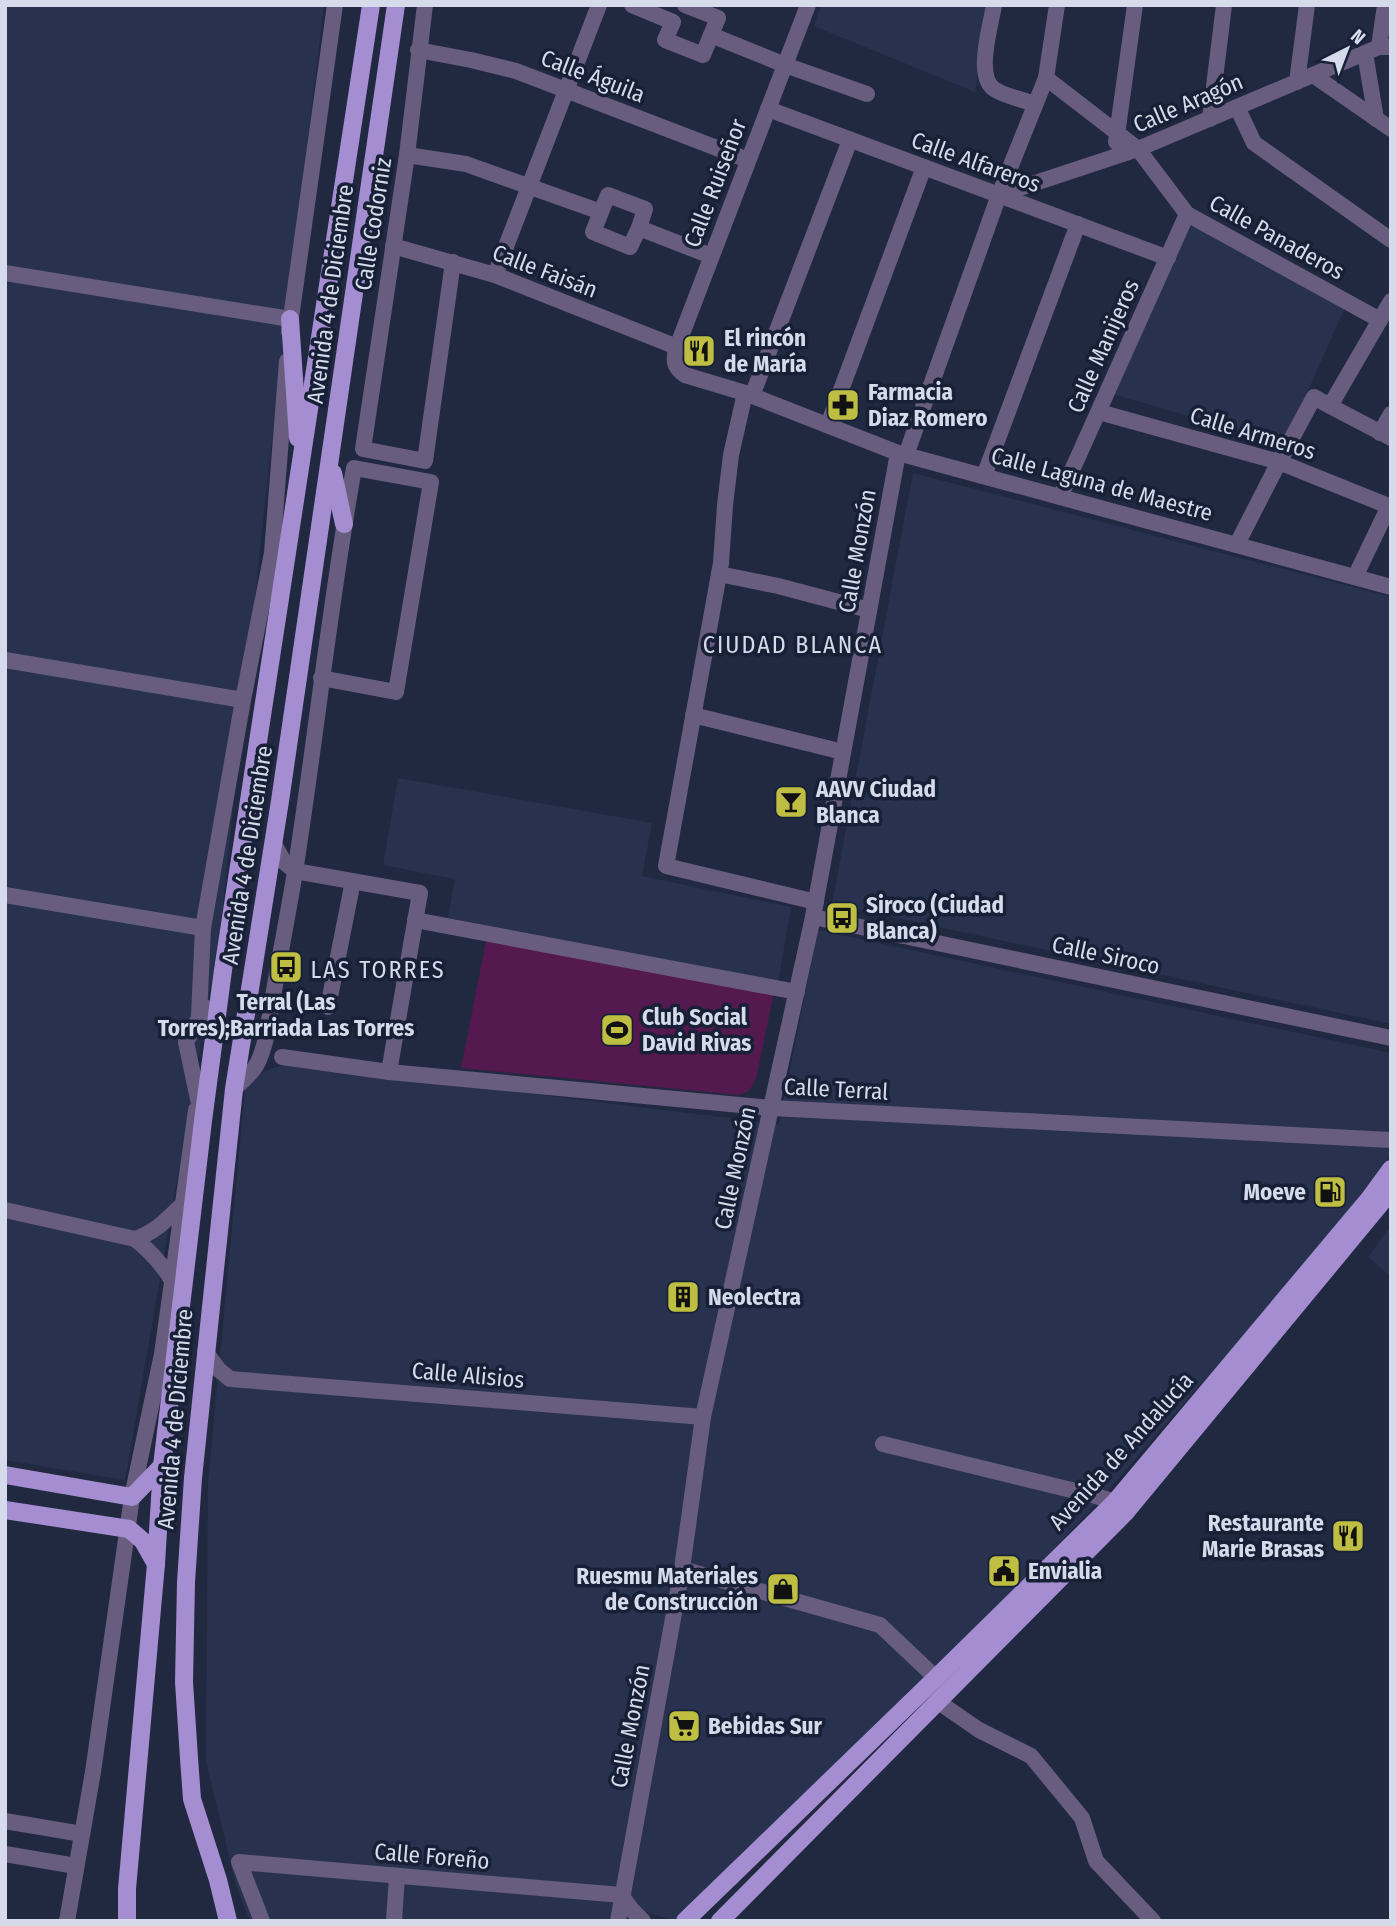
<svg xmlns="http://www.w3.org/2000/svg" width="1396" height="1926" viewBox="0 0 1396 1926" font-family="'Fira Sans Condensed',sans-serif">
	<style>
		.built { fill: #28324f }
		.pitch { fill: #54194f }
		.lines { fill: none; stroke-linecap: round; stroke-linejoin: round }
		.minor { stroke: #685d7e; stroke-width: 16 }
		.major { stroke: #a58dd1; stroke-width: 18 }
		.labels { text-anchor: middle; stroke-width: 7; stroke-linejoin: round; paint-order: stroke }
		.street-label { font-size: 23px; fill: #d5dbeb; stroke: #172036 }
		.poi-label { font-size: 23px; font-weight: bold; fill: #d5dbeb; stroke: #172036; text-anchor: start }
		.neighbourhood-label { font-size: 24px; letter-spacing: 2px; fill: #d5dbeb; stroke: #172036 }
	</style>
	<rect width="100%" height="100%" fill="#212941"/>
	<g class="built">
		<path d="M5 5H324L268 474 220 933 125 1480 5 1460Z"/>
		<path d="M821 5H988L975 92 814 26Z"/>
		<path d="M1190 223 1345 308 1284 444 1113 394Z"/>
		<path d="M913 473 1391 597V1024L832 904Z"/>
		<path d="M398 778 652 823 642 876 791 907 778 983 448 918 455 879 383 865Z"/>
		<path d="M818 930 1391 1053V1155L1328 1237 1265 1311 1094 1506 993 1614 674 1921 644 1911 631 1921H250L236 1885 206 1761 208 1484 245 1090 261 1073 285 1064 779 1124Z"/>
		<path d="M1391 1225V1277L1368 1257Z"/>
	</g>
	<path class="pitch" d="M487 936 774 992 756 1079 749 1091 739 1095 461 1068Z"/>
	<g class="lines">
		<g class="minor">
			<path d="M425 5 407 155 363 449 425 461 453 262"/>
			<path d="M632 5 673 22 665 40 703 55 711 35"/>
			<path d="M685 5 718 18 711 35 785 65 867 94"/>
			<path d="M808 5 677 347C673 359 673 367 685 375L745 393 898 453 1391 587"/>
			<path d="M994 5C991 25 975 76 994 89 1004 96 1024 100 1035 104"/>
			<path d="M1379 47 1385 5"/>
			<path d="M418 50 471 60 516 71 748 160"/>
			<path d="M1365 53 1376 119"/>
			<path d="M1313 75 1391 129"/>
			<path d="M1046 78 1138 149 1187 214 1380 320"/>
			<path d="M1297 82 1307 5"/>
			<path d="M1237 107 1254 143 1391 240"/>
			<path d="M768 109 1168 258"/>
			<path d="M1210 119 1224 5"/>
			<path d="M1116 142 1135 5"/>
			<path d="M407 155 466 164 601 212 593 232 630 247 639 228"/>
			<path d="M999 195 1138 149 1379 47H1391"/>
			<path d="M601 212 608 195 645 209 639 228 711 256"/>
			<path d="M393 246 495 275 677 347"/>
			<path d="M5 273 290 319"/>
			<path d="M495 275 599 5"/>
			<path d="M289 332 335 5"/>
			<path d="M745 393 731 455 725 505 721 563 666 866 816 902"/>
			<path d="M752 396 850 140"/>
			<path d="M1330 406 1391 438"/>
			<path d="M1099 412 1279 462 1391 507"/>
			<path d="M828 425 924 167"/>
			<path d="M1380 433 1391 414"/>
			<path d="M906 455 999 195 1046 78 1057 5"/>
			<path d="M984 476 1078 224"/>
			<path d="M1060 497 1187 214"/>
			<path d="M1237 544 1279 462 1314 397 1330 406 1391 301"/>
			<path d="M719 574 778 586 869 610"/>
			<path d="M1355 577 1389 506"/>
			<path d="M5 660 243 700"/>
			<path d="M693 715 843 752"/>
			<path d="M274 844 284 862 295 871 420 893 389 1072"/>
			<path d="M5 895 203 928"/>
			<path d="M813 917 1391 1038"/>
			<path d="M415 920 797 992"/>
			<path d="M328 1007 353 881"/>
			<path d="M199 1016 203 928 243 700 272 553 287 361"/>
			<path d="M282 1057 389 1072 772 1108 1391 1140"/>
			<path d="M234 1089C257 1069 260 1063 267 1034 275 980 286 926 295 872 316 737 330 602 354 468L431 482 396 692 321 678"/>
			<path d="M202 1118 186 1042 205 1007"/>
			<path d="M5 1210 135 1239"/>
			<path d="M173 1282C163 1265 150 1251 135 1239 156 1232 167 1219 183 1204"/>
			<path d="M205 1351 219 1370 230 1379 703 1417"/>
			<path d="M883 1444 1096 1496 1115 1502"/>
			<path d="M682 1569 880 1625 936 1678"/>
			<path d="M937 1701 979 1730 1031 1756 1082 1818 1096 1861 1153 1921"/>
			<path d="M5 1821 82 1834"/>
			<path d="M5 1854 76 1866"/>
			<path d="M621 1895 632 1910 643 1921"/>
			<path d="M67 1921 93 1772 132 1497 162 1354 196 1110"/>
			<path d="M262 1921 239 1862 621 1895"/>
			<path d="M394 1921 397 1876"/>
			<path d="M618 1921 682 1569 703 1417 813 917 898 453"/>
		</g>
		<g class="major">
			<path d="M290 319 298 438"/>
			<path d="M333 473 344 524"/>
			<path d="M5 1475 132 1497 162 1466"/>
			<path d="M5 1510 129 1529 143 1541 156 1564"/>
			<path d="M127 1921V1889L156 1564 162 1466 203 1121 223 970 371 5"/>
			<path d="M228 1921 218 1880 192 1799 189 1758 184 1682 186 1582 193 1478 234 1089 280 801 396 5"/>
			<path d="M685 1921 936 1678 1115 1502 1369 1199 1391 1169"/>
			<path d="M720 1921 1125 1513 1391 1191"/>
		</g>
	</g>
	<defs>
		<symbol id="restaurant-square" viewBox="-11 -11 22 22"><rect x="-9" y="-9" width="18" height="18" rx="4" fill="#bebf42" stroke="#172036"/><path d="M-5-6h1v4h1v-4h1v4h1v-4h1v5L-1.5 .5V6h-2V.5L-5-1ZM5-6V6H3V1.5H1.5Q1.5-4 5-6Z" fill="#111"/></symbol>
		<symbol id="pharmacy-square" viewBox="-11 -11 22 22"><rect x="-9" y="-9" width="18" height="18" rx="4" fill="#bebf42" stroke="#172036"/><path d="M-2-6h4v4h4v4h-4v4h-4v-4h-4v-4h4Z" fill="#111"/></symbol>
		<symbol id="bar-square" viewBox="-11 -11 22 22"><rect x="-9" y="-9" width="18" height="18" rx="4" fill="#bebf42" stroke="#172036"/><path d="M-6-5H6L.8 .8V4.5H3.5V6h-7V4.5H-.8V.8Z" fill="#111"/></symbol>
		<symbol id="bus-square" viewBox="-11 -11 22 22"><rect x="-9" y="-9" width="18" height="18" rx="4" fill="#bebf42" stroke="#172036"/><path d="M-5-6H5V4H4V6H2V4H-2V6H-4V4H-5ZM-3.5-4V0h7V-4ZM-3.5 1.2v1.5H-2V1.2ZM2 1.2v1.5H3.5V1.2Z" fill="#111"/></symbol>
		<symbol id="stadium-square" viewBox="-11 -11 22 22"><rect x="-9" y="-9" width="18" height="18" rx="4" fill="#bebf42" stroke="#172036"/><path d="M0-5a6.5 5 0 1 0 0 10a6.5 5 0 1 0 0-10ZM-3.5-1.8h7v3.6h-7Z" fill="#111"/></symbol>
		<symbol id="fuel-square" viewBox="-11 -11 22 22"><rect x="-9" y="-9" width="18" height="18" rx="4" fill="#bebf42" stroke="#172036"/><path d="M-5.5-6h7V0h2V4h1.3V-2.5L3-4.5l.8-.8L6-3V5H2.5V1h-1V6h-7ZM-4.2-4.7v3.2H.2V-4.7Z" fill="#111"/></symbol>
		<symbol id="building-square" viewBox="-11 -11 22 22"><rect x="-9" y="-9" width="18" height="18" rx="4" fill="#bebf42" stroke="#172036"/><path d="M-4-6H4V6H1V3H-1V6H-4ZM-2.5-4.3h1.7v1.8h-1.7ZM.8-4.3h1.7v1.8H.8ZM-2.5-1h1.7V.8h-1.7ZM.8-1h1.7V.8H.8Z" fill="#111"/></symbol>
		<symbol id="civic-square" viewBox="-11 -11 22 22"><rect x="-9" y="-9" width="18" height="18" rx="4" fill="#bebf42" stroke="#172036"/><path d="M-.6-6.5H3V-4.5H.6V-3L4-1V1h2V6H-6V1h2V-1L-.6-3ZM-1.2 2.5V6h2.4V2.5Z" fill="#111"/></symbol>
		<symbol id="shop-square" viewBox="-11 -11 22 22"><rect x="-9" y="-9" width="18" height="18" rx="4" fill="#bebf42" stroke="#172036"/><path d="M-5-2.5h2.3a2.7 3.5 0 0 1 5.4 0H5L5.5 6h-11ZM-1.5-2.5h3a1.5 2.3 0 0 0-3 0Z" fill="#111"/></symbol>
		<symbol id="supermarket-square" viewBox="-11 -11 22 22"><rect x="-9" y="-9" width="18" height="18" rx="4" fill="#bebf42" stroke="#172036"/><path d="M-6-5.5h2.5l.6 2H6L4.5 2H-2.5L-4.4-4H-6ZM-1.5 3.2a1.3 1.3 0 1 0 .1 0ZM3 3.2a1.3 1.3 0 1 0 .1 0Z" fill="#111"/></symbol>
	</defs>
	<g fill-rule="evenodd">
		<use href="#restaurant-square" x="680" y="332" width="38" height="38"/>
		<use href="#pharmacy-square" x="824" y="386" width="38" height="38"/>
		<use href="#bar-square" x="772" y="783" width="38" height="38"/>
		<use href="#bus-square" x="823" y="899" width="38" height="38"/>
		<use href="#bus-square" x="267" y="948" width="38" height="38"/>
		<use href="#stadium-square" x="598" y="1011" width="38" height="38"/>
		<use href="#fuel-square" x="1311" y="1173" width="38" height="38"/>
		<use href="#building-square" x="664" y="1278" width="38" height="38"/>
		<use href="#restaurant-square" x="1329" y="1517" width="38" height="38"/>
		<use href="#civic-square" x="985" y="1552" width="38" height="38"/>
		<use href="#shop-square" x="764" y="1570" width="38" height="38"/>
		<use href="#supermarket-square" x="665" y="1707" width="38" height="38"/>
	</g>
	<g class="labels">
		<g class="street-label">
			<text transform="translate(593 76) rotate(21)" y="8">Calle Águila</text>
			<text transform="translate(1188 103) rotate(-23)" y="8">Calle Aragón</text>
			<text transform="translate(976 162) rotate(20)" y="8">Calle Alfareros</text>
			<text transform="translate(715 183) rotate(-69)" y="8">Calle Ruiseñor</text>
			<text transform="translate(373 224) rotate(-81)" y="8">Calle Codorniz</text>
			<text transform="translate(1277 237) rotate(29)" y="8">Calle Panaderos</text>
			<text transform="translate(545 271) rotate(21)" y="8">Calle Faisán</text>
			<text transform="translate(330 294) rotate(-82)" y="8">Avenida 4 de Diciembre</text>
			<text transform="translate(1103 346) rotate(-66)" y="8">Calle Manijeros</text>
			<text transform="translate(1253 433) rotate(17)" y="8">Calle Armeros</text>
			<text transform="translate(1102 484) rotate(15)" y="8">Calle Laguna de Maestre</text>
			<text transform="translate(857 551) rotate(-80)" y="8">Calle Monzón</text>
			<text transform="translate(247 855) rotate(-81)" y="8">Avenida 4 de Diciembre</text>
			<text transform="translate(1106 955) rotate(12)" y="8">Calle Siroco</text>
			<text transform="translate(836 1089) rotate(3)" y="8">Calle Terral</text>
			<text transform="translate(735 1168) rotate(-78)" y="8">Calle Monzón</text>
			<text transform="translate(468 1375) rotate(5)" y="8">Calle Alisios</text>
			<text transform="translate(175 1419) rotate(-85)" y="8">Avenida 4 de Diciembre</text>
			<text transform="translate(1121 1451) rotate(-48)" y="8">Avenida de Andalucía</text>
			<text transform="translate(630 1726) rotate(-79)" y="8">Calle Monzón</text>
			<text transform="translate(432 1856) rotate(5)" y="8">Calle Foreño</text>
		</g>
		<g class="poi-label">
			<text x="724" y="346">El rincón<tspan x="724" dy="26">de María</tspan></text>
			<text x="868" y="400">Farmacia<tspan x="868" dy="26">Diaz Romero</tspan></text>
			<text x="816" y="797">AAVV Ciudad<tspan x="816" dy="26">Blanca</tspan></text>
			<text x="866" y="913">Siroco (Ciudad<tspan x="866" dy="26">Blanca)</tspan></text>
			<text x="286" y="1010" text-anchor="middle">Terral (Las<tspan x="286" dy="26">Torres);Barriada Las Torres</tspan></text>
			<text x="642" y="1025">Club Social<tspan x="642" dy="26">David Rivas</tspan></text>
			<text x="1306" y="1200" text-anchor="end">Moeve</text>
			<text x="708" y="1305">Neolectra</text>
			<text x="1324" y="1531" text-anchor="end">Restaurante<tspan x="1324" dy="26">Marie Brasas</tspan></text>
			<text x="1028" y="1579">Envialia</text>
			<text x="758" y="1584" text-anchor="end">Ruesmu Materiales<tspan x="758" dy="26">de Construcción</tspan></text>
			<text x="708" y="1734">Bebidas Sur</text>
		</g>
		<g class="neighbourhood-label">
			<text x="793" y="653">CIUDAD BLANCA</text>
			<text x="378" y="978">LAS TORRES</text>
		</g>
	</g>
	<rect width="1396" height="1926" fill="none" stroke="#d5dbeb" stroke-width="14"/>
	<g transform="translate(1347 49) rotate(42)" stroke="#172036" stroke-width="5" paint-order="stroke">
	<path d="M0-5L12 26L0 18L-12 26Z" fill="#d5dbeb"/>
	<text y="-10" font-size="19" font-weight="bold" text-anchor="middle" fill="#d5dbeb">N</text>
	</g>
</svg>
